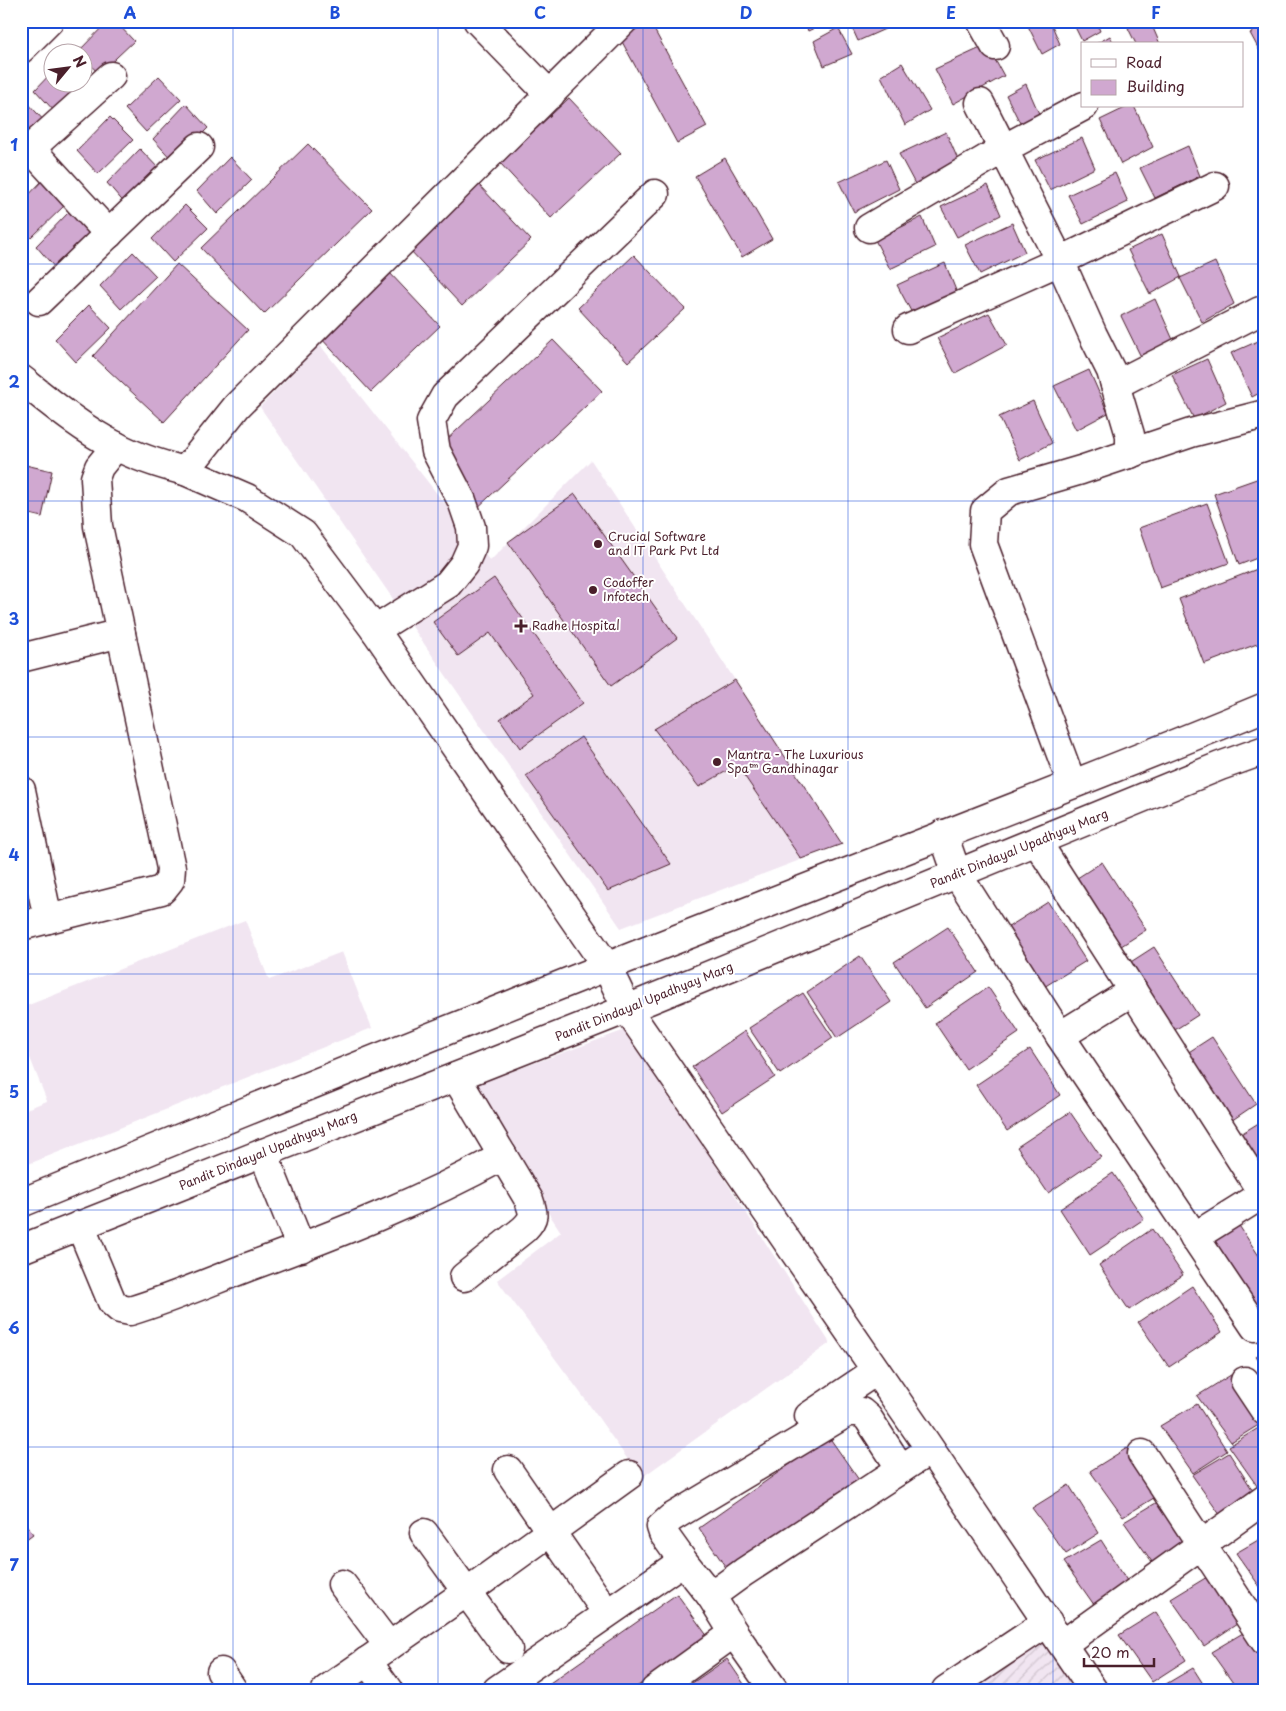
<svg xmlns="http://www.w3.org/2000/svg" width="1286" height="1711" viewBox="0 0 1286 1711" font-family="'Playpen Sans',sans-serif">
	<style>
		.built { fill: #f1e5f1 }
		.industrial { fill: url(#industrial-furrows) }
		.building { fill: #d0a8d0; stroke: #4a1f2b }
		.lines { fill: none; stroke-linecap: round; stroke-linejoin: round }
		.minor-casing { stroke: #4a1f2b; stroke-width: 31 }
		.minor { stroke: #fff; stroke-width: 28 }
		.grid { fill: none; stroke: #1d4ed8; stroke-width: 1; stroke-opacity: 0.55 }
		.poi-dot { fill: #4a1f2b; stroke: #fff; stroke-width: 2 }
		.labels { text-anchor: middle; stroke-width: 4; stroke-linejoin: round; paint-order: stroke }
		.poi-label { font-size: 12px; fill: #4a1f2b; stroke: #fff; text-anchor: start }
		.street-label { font-size: 12px; fill: #4a1f2b; stroke: #fff }
		.neatline { fill: none; stroke: #1d4ed8; stroke-width: 2 }
		.grid-label { font-size: 16px; text-anchor: middle; font-weight: bold; fill: #1d4ed8 }
	</style>
	<defs>
		<pattern id="industrial-furrows" width="10" height="10" patternUnits="userSpaceOnUse" patternTransform="scale(1.25)"><rect width="10" height="10" fill="#f1e5f1"/><path d="M-1 1l2-2M0 10L10 0M9 11l2-2" fill="none" stroke="#d0c4cf"/></pattern>
	</defs>
	<rect width="100%" height="100%" fill="#fff"/>
	<filter id="ink" filterUnits="userSpaceOnUse"><feTurbulence type="fractalNoise" baseFrequency=".02" numOctaves="2"/><feDisplacementMap in="SourceGraphic" scale="10" xChannelSelector="R" yChannelSelector="G"/><feConvolveMatrix kernelMatrix="1 2 1 2 8 2 1 2 1" color-interpolation-filters="sRGB"/></filter>
	<g filter="url(#ink)">
		<g class="built">
			<path d="M320 345 490 561 591 460 842 844 621 928 260 407Z"/>
			<path d="M245 920 269 980 342 952 372 1028 21 1167V1111L47 1101 21 1035V1008Z"/>
			<path d="M628 1029 830 1343 641 1478 585 1399 497 1280 561 1232 466 1088Z"/>
		</g>
		<path class="industrial" d="M1044 1642 1076 1690H969Z"/>
		<g class="building">
			<path d="M108 21H115L134 41 99 74 82 56V52L79 51Z"/>
			<path d="M804 21H829L808 31Z"/>
			<path d="M849 21H880L885 29 858 41Z"/>
			<path d="M1028 21H1050L1060 44 1042 54 1026 22Z"/>
			<path d="M1072 21H1096L1100 31 1082 41Z"/>
			<path d="M1140 21H1150L1160 44H1136L1128 28Z"/>
			<path d="M650 22 707 127 677 143 620 38Z"/>
			<path d="M1265 25V61L1250 33Z"/>
			<path d="M838 28 852 54 824 66 814 41Z"/>
			<path d="M1110 36 1114 44H1096Z"/>
			<path d="M987 45 1004 76 953 104 935 69Z"/>
			<path d="M902 63 930 110 905 125 881 76Z"/>
			<path d="M82 71 91 80 56 113 35 90 52 72V82H82Z"/>
			<path d="M159 76 181 99 146 132 125 109Z"/>
			<path d="M1026 84 1040 116 1022 127 1006 95Z"/>
			<path d="M569 98 621 153 551 218 500 163Z"/>
			<path d="M25 100 47 124 21 149V104Z"/>
			<path d="M186 104 208 128 174 162 153 139Z"/>
			<path d="M1129 106H1134L1153 147 1121 164 1100 120Z"/>
			<path d="M110 117 133 140 98 174 77 151Z"/>
			<path d="M946 132 959 162 915 184 899 154Z"/>
			<path d="M1082 138 1095 168 1050 190 1035 160Z"/>
			<path d="M308 144 372 209 264 314 201 248Z"/>
			<path d="M1188 146 1200 176 1155 198 1140 168Z"/>
			<path d="M140 149 162 172 127 206 107 183Z"/>
			<path d="M230 157 252 180 217 214 197 191Z"/>
			<path d="M725 158 772 239 742 257 695 176Z"/>
			<path d="M886 160 899 189 854 212 839 182Z"/>
			<path d="M1115 173 1128 202 1083 224 1068 195Z"/>
			<path d="M43 180 66 204 31 238 21 227V203Z"/>
			<path d="M479 185 531 240 462 306 410 250Z"/>
			<path d="M988 185 1001 215 957 237 941 207Z"/>
			<path d="M185 205 208 228 173 262 152 239Z"/>
			<path d="M69 212 91 236 56 269 36 246Z"/>
			<path d="M922 217 935 247 890 269 875 240Z"/>
			<path d="M1012 223 1025 252 980 274 965 245Z"/>
			<path d="M1162 234 1181 277 1150 294 1128 250Z"/>
			<path d="M133 252 156 276 121 309 100 286Z"/>
			<path d="M634 255 685 309 628 362 578 308Z"/>
			<path d="M1215 262 1234 304 1202 322 1180 278Z"/>
			<path d="M945 263 957 293 913 315 897 285Z"/>
			<path d="M177 264 248 330 164 422 93 356Z"/>
			<path d="M388 271 440 326 371 392 319 336Z"/>
			<path d="M1155 299 1174 342 1142 359 1121 316Z"/>
			<path d="M89 305 111 328 76 362 55 339Z"/>
			<path d="M989 313 1007 345 955 373 937 338Z"/>
			<path d="M1265 338V390L1252 397 1231 353Z"/>
			<path d="M553 340 602 391 473 512 425 460Z"/>
			<path d="M1207 359 1226 402 1194 419 1172 375Z"/>
			<path d="M1089 370 1108 413 1076 430 1054 386Z"/>
			<path d="M1033 401 1052 443 1020 460 999 417Z"/>
			<path d="M21 464 52 471 42 517 21 512Z"/>
			<path d="M1265 476V555L1239 565 1214 494Z"/>
			<path d="M575 494 677 638 611 686 508 542Z"/>
			<path d="M1207 503 1229 563 1160 588 1139 528Z"/>
			<path d="M1265 566V641L1204 664 1179 599Z"/>
			<path d="M494 578 583 703 520 748 500 719 534 694 490 633 458 656 433 622Z"/>
			<path d="M735 680 842 844 801 859 737 765 699 787 654 729Z"/>
			<path d="M581 737 671 864 608 891 526 776Z"/>
			<path d="M1102 862 1146 930 1115 950 1071 882Z"/>
			<path d="M1048 902 1086 961 1039 990 1002 931Z"/>
			<path d="M948 927 978 972 925 1008 894 962Z"/>
			<path d="M1154 947 1198 1015 1167 1035 1123 967Z"/>
			<path d="M860 956 891 1002 837 1038 807 992Z"/>
			<path d="M988 987 1019 1033 966 1069 935 1023Z"/>
			<path d="M803 993 833 1038 780 1074 749 1028Z"/>
			<path d="M745 1031 775 1077 722 1112 692 1067Z"/>
			<path d="M1212 1037 1256 1104 1225 1125 1181 1057Z"/>
			<path d="M1030 1049 1060 1095 1007 1131 976 1085Z"/>
			<path d="M1070 1112 1101 1157 1048 1193 1017 1147Z"/>
			<path d="M1265 1119V1181L1236 1137Z"/>
			<path d="M1113 1173 1144 1219 1090 1255 1060 1209Z"/>
			<path d="M1236 1221 1265 1265V1298L1249 1309 1205 1241Z"/>
			<path d="M1152 1229 1183 1275 1129 1310 1099 1265Z"/>
			<path d="M1192 1286 1222 1332 1169 1367 1138 1322Z"/>
			<path d="M1265 1351V1368L1256 1356Z"/>
			<path d="M1234 1373 1265 1421 1231 1442 1197 1396Z"/>
			<path d="M1197 1404 1227 1451 1193 1473 1160 1426Z"/>
			<path d="M1265 1424V1491L1262 1493 1229 1446Z"/>
			<path d="M829 1437 859 1480 729 1572 699 1528Z"/>
			<path d="M1127 1448 1157 1496 1123 1517 1090 1471Z"/>
			<path d="M1229 1453 1259 1500 1225 1522 1192 1475Z"/>
			<path d="M1069 1485 1099 1533 1066 1554 1032 1508Z"/>
			<path d="M1161 1500 1191 1547 1157 1569 1124 1522Z"/>
			<path d="M21 1518 33 1534 21 1543Z"/>
			<path d="M1265 1536V1594L1236 1553Z"/>
			<path d="M1101 1540 1131 1587 1097 1609 1064 1562Z"/>
			<path d="M1207 1577 1237 1624 1204 1646 1171 1599Z"/>
			<path d="M677 1594 708 1637 632 1690H550L547 1685Z"/>
			<path d="M1156 1612 1186 1660 1152 1682 1119 1635Z"/>
			<path d="M1248 1630 1265 1656V1686L1259 1690H1238L1211 1652Z"/>
			<path d="M727 1659 748 1690H682Z"/>
			<path d="M1193 1668 1207 1690H1156Z"/>
		</g>
		<g class="lines">
			<defs>
				<g id="minor">
					<path d="M478 21 550 95"/>
					<path d="M623 21 237 406 185 471 247 498 303 534 375 630 607 967 627 1009 924 1440 1093 1690"/>
					<path d="M981 21 995 46"/>
					<path d="M21 49 49 21"/>
					<path d="M980 103 1060 261 1093 335 1111 371 1130 435V454"/>
					<path d="M31 149 109 234"/>
					<path d="M21 157 111 76"/>
					<path d="M869 228 1003 149 1084 106"/>
					<path d="M39 301 199 147"/>
					<path d="M908 329 1060 261 1215 186"/>
					<path d="M21 379C51 403 82 429 116 446 138 458 162 465 185 471"/>
					<path d="M1115 385 1260 311"/>
					<path d="M375 630 448 584 464 564 472 546 471 527 462 501 436 451 431 421 445 396 655 194"/>
					<path d="M21 658 121 633"/>
					<path d="M1072 784 983 544 985 511 1009 491 1081 470 1191 433 1265 414"/>
					<path d="M21 790 48 919"/>
					<path d="M943 834 957 874 1060 1036 1255 1327"/>
					<path d="M1037 842 1265 1197"/>
					<path d="M21 926 162 890 170 880 171 868 98 526 95 478 99 467 116 446"/>
					<path d="M1060 1036 1133 991"/>
					<path d="M456 1077 529 1200C534 1214 535 1218 524 1229L464 1277"/>
					<path d="M263 1153 301 1248"/>
					<path d="M21 1203C258 1106 495 1010 733 917 910 847 1089 780 1265 707"/>
					<path d="M80 1225 112 1302 120 1309 130 1311C170 1299 209 1282 248 1267 335 1235 422 1201 503 1156"/>
					<path d="M1194 1237 1263 1194"/>
					<path d="M21 1249 627 1009 1220 766 1265 750"/>
					<path d="M1245 1381 1265 1411"/>
					<path d="M809 1416 876 1371"/>
					<path d="M1142 1454 1265 1641"/>
					<path d="M508 1470 598 1600"/>
					<path d="M424 1533 508 1649"/>
					<path d="M683 1561 663 1533 661 1527 671 1518 848 1412H861L868 1418 901 1469"/>
					<path d="M342 1584 389 1646"/>
					<path d="M734 1633 774 1690"/>
					<path d="M1063 1644 1265 1499"/>
					<path d="M367 1661 388 1690"/>
					<path d="M221 1672 233 1690"/>
					<path d="M326 1690 471 1589 629 1475"/>
					<path d="M497 1690 683 1561 711 1596 744 1572 930 1450"/>
					<path d="M655 1690 734 1633 711 1596"/>
					<path d="M946 1690 1048 1622"/>
				</g>
			</defs>
			<use href="#minor" class="minor-casing"/>
			<use href="#minor" class="minor"/>
		</g>
	</g>
	<path class="grid" d="M233 21V1690M438 21V1690M643 21V1690M848 21V1690M1053 21V1690M21 264H1265M21 501H1265M21 737H1265M21 974H1265M21 1210H1265M21 1447H1265"/>
	<g class="poi-dot">
		<circle cx="598" cy="544" r="5"/>
		<circle cx="593" cy="590" r="5"/>
		<path d="M518.5 618.5h5v5h5v5h-5v5h-5v-5h-5v-5h5z"/>
		<circle cx="717" cy="762" r="5"/>
	</g>
	<g class="labels">
		<g class="poi-label">
			<text x="608" y="541">Crucial Software<tspan x="608" dy="14">and IT Park Pvt Ltd</tspan></text>
			<text x="603" y="587">Codoffer<tspan x="603" dy="14">Infotech</tspan></text>
			<text x="532" y="630">Radhe Hospital</text>
			<text x="727" y="759">Mantra - The Luxurious<tspan x="727" dy="14">Spa™ Gandhinagar</tspan></text>
		</g>
		<g class="street-label">
			<text transform="translate(1019 849) rotate(-22)" y="4">Pandit Dindayal Upadhyay Marg</text>
			<text transform="translate(644 1002) rotate(-22)" y="4">Pandit Dindayal Upadhyay Marg</text>
			<text transform="translate(268 1151) rotate(-22)" y="4">Pandit Dindayal Upadhyay Marg</text>
		</g>
	</g>
	<rect width="1286" height="1711" fill="none" stroke="#fff" stroke-width="55"/>
	<rect x="1081" y="42" width="162" height="65" fill="#ffffff" stroke="#b7a5aa"/>
	<rect x="1091" y="59" width="25" height="8" fill="#ffffff" stroke="#b7a5aa"/>
	<text x="1126" y="68" font-size="15" fill="#4a1f2b">Road</text>
	<rect x="1091" y="80" width="25" height="15" fill="#d0a8d0" stroke="#b7a5aa"/>
	<text x="1126" y="92" font-size="15" fill="#4a1f2b">Building</text>
	<g transform="translate(68 68) rotate(61)"><circle r="24" fill="#ffffff" stroke="#b7a5aa"/>
	<path d="M0-4L9 19L0 12L-9 19Z" fill="#4a1f2b"/>
	<text y="-8" font-size="14" font-weight="bold" text-anchor="middle" fill="#4a1f2b">N</text>
	</g>
	<path d="M1084 1658v8h70v-8" fill="none" stroke="#4a1f2b" stroke-width="2.5"/>
	<text x="1091" y="1658" font-size="15" fill="#4a1f2b" stroke="#ffffff" stroke-width="4" paint-order="stroke">20 m</text>
	<rect x="28" y="28" width="1230" height="1656" class="neatline"/>
	<g class="grid-label">
		<text x="130" y="19">A</text>
		<text x="335" y="19">B</text>
		<text x="540" y="19">C</text>
		<text x="746" y="19">D</text>
		<text x="951" y="19">E</text>
		<text x="1156" y="19">F</text>
		<text x="14" y="151">1</text>
		<text x="14" y="388">2</text>
		<text x="14" y="625">3</text>
		<text x="14" y="861">4</text>
		<text x="14" y="1098">5</text>
		<text x="14" y="1334">6</text>
		<text x="14" y="1571">7</text>
	</g>
</svg>
